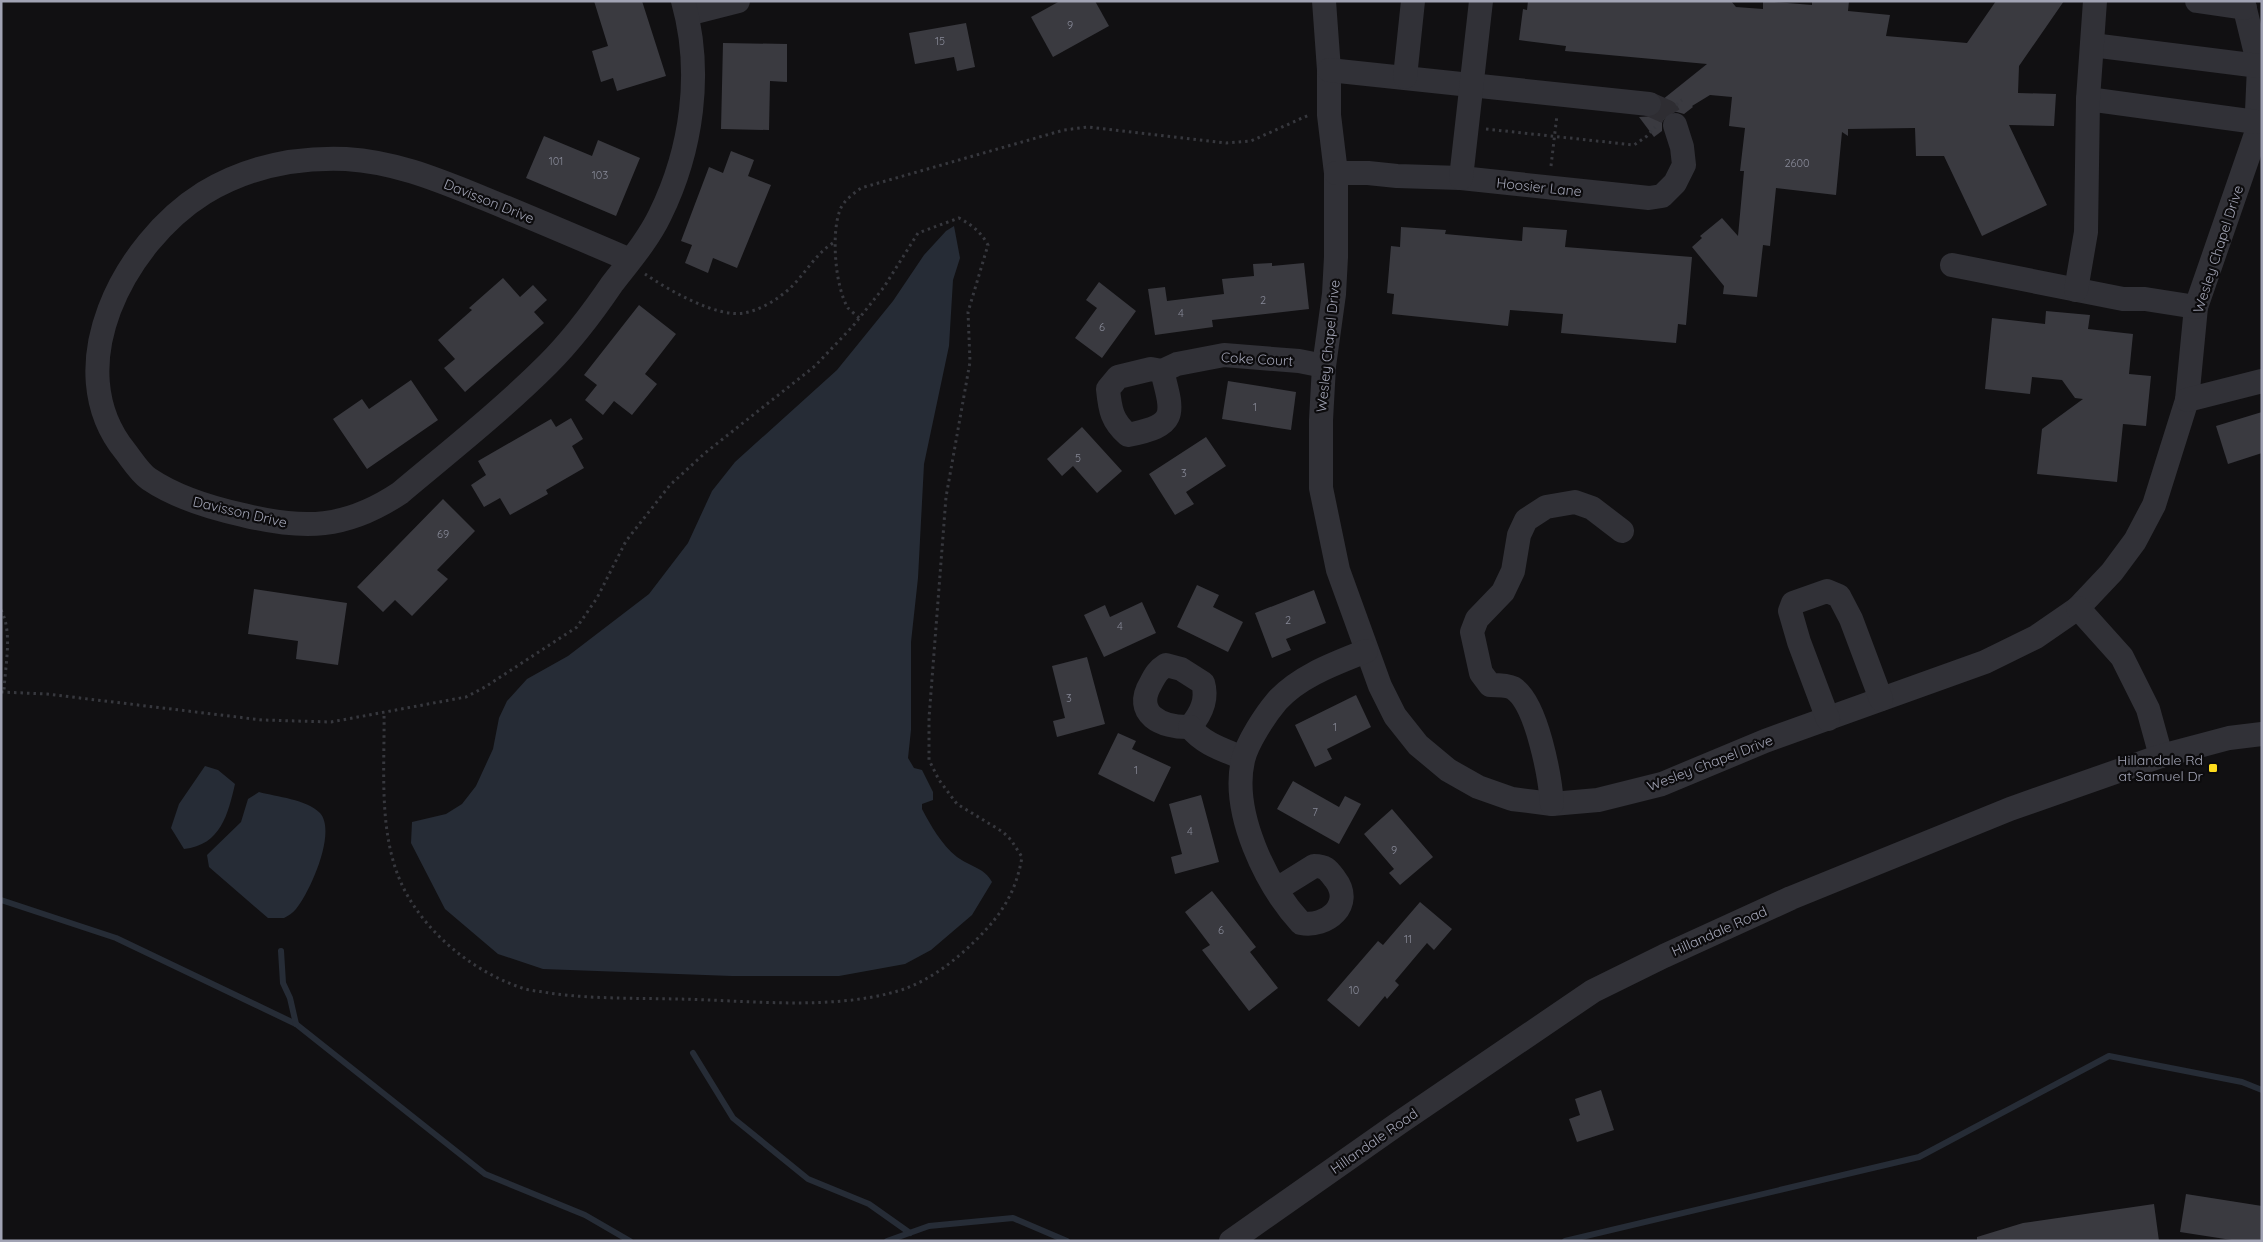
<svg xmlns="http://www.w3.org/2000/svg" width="2263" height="1242" viewBox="0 0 2263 1242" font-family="Quicksand,sans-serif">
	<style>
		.water { fill: #262c36 }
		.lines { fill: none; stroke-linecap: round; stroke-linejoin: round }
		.stream { stroke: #262c36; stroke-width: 6 }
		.building { fill: #3a3a40 }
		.minor-tunnel { stroke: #2e2d32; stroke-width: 24; stroke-dasharray: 24 12; stroke-linecap: butt }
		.path { stroke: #37383e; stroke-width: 3; stroke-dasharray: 2.5 4; stroke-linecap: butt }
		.minor { stroke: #313137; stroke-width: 24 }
		.poi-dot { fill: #fedc1d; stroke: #0c0b0d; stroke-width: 2 }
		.labels { text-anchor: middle; stroke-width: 4.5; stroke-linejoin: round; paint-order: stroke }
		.number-label { font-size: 11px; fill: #878997 }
		.street-label { font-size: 14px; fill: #a1a3b4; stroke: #0c0b0d }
		.poi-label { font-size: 14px; fill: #a1a3b4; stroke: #0c0b0d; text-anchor: end }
	</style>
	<rect width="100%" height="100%" fill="#111012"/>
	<g class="water">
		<path d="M954 226 960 258 953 280 949 346 924 464 918 578 911 642V730L908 758 914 768 922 770 933 792V800L922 804V809C931 826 941 844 957 857 969 866 985 868 992 882L972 915 931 950 905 964 839 976H732L543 969 498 954 445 909 411 843 412 822 446 814 462 804 476 786 493 749 499 718 507 701 527 679 568 656 649 594 688 543 712 491 735 462 837 370 893 301 924 255 946 231Z"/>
		<path d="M205 766 218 770 235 784C228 814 221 845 184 849L171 828 179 804Z"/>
		<path d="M259 792C277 797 306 799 320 813 337 832 310 892 296 909 293 913 288 916 284 918H268L209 867 207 855 241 822 248 799Z"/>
	</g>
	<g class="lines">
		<g class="stream">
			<path d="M1 900 116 938 296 1024 485 1174 585 1215 630 1241"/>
			<path d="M281 951 283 983 290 998 296 1024"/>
			<path d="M693 1053 733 1118 808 1179 869 1204 910 1233"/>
			<path d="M887 1241 929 1226 1013 1218 1067 1241"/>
			<path d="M1565 1241 1919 1157 2109 1056 2242 1082 2262 1090"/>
		</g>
	</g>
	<g class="building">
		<path d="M594 1H642L666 76 617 91 613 78 601 82 592 51 608 46Z"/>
		<path d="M1060 1H1095L1109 26 1053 57 1031 17Z"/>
		<path d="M1528 1H1731L1736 7 1763 9V1L1812 5V1H1849L1848 11 1890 15 1886 36 1967 43 1996 1H2064L2019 66 2018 93 2056 94 2054 126 2009 125 2047 205 1982 236 1944 156H1916L1915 128 1848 129V136L1842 132 1836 195 1776 188 1770 246 1763 245 1757 297 1723 294 1724 286 1692 247 1702 238 1700 236 1722 218 1738 236 1744 171H1740L1745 128 1729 126 1732 97 1710 95 1692 106 1693 107 1684 114 1677 112H1670L1662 122V131L1654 137 1639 117 1655 116 1660 112 1662 100 1707 64 1565 51 1566 46 1519 40 1523 9 1527 10Z"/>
		<path d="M966 23 975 67 957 71 954 57 915 64 909 33Z"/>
		<path d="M723 43 787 44V82L770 81 769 130 721 129Z"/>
		<path d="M544 136 592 156 598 140 640 158 616 216 526 178Z"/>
		<path d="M731 151 754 160 748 176 771 185 737 268 713 258 708 273 685 263 692 245 681 241 709 167 723 173Z"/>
		<path d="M1401 227 1446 230 1445 234 1522 241 1523 227 1567 230 1565 247 1692 257 1686 325 1678 324 1676 343 1561 333 1563 314 1510 310 1508 326 1392 314 1394 294 1387 293 1391 246 1400 247Z"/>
		<path d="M1272 263V266L1304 263 1309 309 1212 320 1213 327 1155 335 1148 289 1165 287 1167 301 1224 294 1222 279 1254 276 1253 264Z"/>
		<path d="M503 278 520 297 533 285 547 300 534 312 544 323 465 392 444 368 455 359 438 340 472 310 469 308Z"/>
		<path d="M1099 282 1136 311 1102 358 1075 338 1097 308 1086 300Z"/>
		<path d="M639 305 676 334 645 374 657 384 632 415 614 401 603 415 585 400 597 385 584 375Z"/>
		<path d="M2046 311 2090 315 2088 329 2133 334 2129 374 2151 376 2146 426 2123 424 2117 482 2037 474 2042 429 2083 399 2075 398 2062 380 2032 377 2030 394 1985 389 1992 318 2045 324Z"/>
		<path d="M411 380 438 420 367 469 333 419 362 399 369 409Z"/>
		<path d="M1228 381 1296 392 1291 430 1222 419Z"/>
		<path d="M2262 412V453L2228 464 2216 426Z"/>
		<path d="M571 418 583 439 572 446 584 468 546 490 548 494 510 515 500 498 484 507 471 485 486 475 478 461 551 419 556 427Z"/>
		<path d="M1082 427 1122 471 1097 493 1073 466 1062 476 1047 459Z"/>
		<path d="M1206 437 1226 466 1186 492 1194 504 1175 515 1149 474Z"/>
		<path d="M443 499 475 531 437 570 448 579 412 616 395 600 383 612 357 587Z"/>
		<path d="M1197 585 1219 595 1213 607 1243 622 1228 652 1177 627Z"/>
		<path d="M254 589 347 603 338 665 296 659 298 641 248 634Z"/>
		<path d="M1314 590 1326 623 1286 639 1291 650 1272 658 1255 613Z"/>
		<path d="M1142 602 1156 633 1104 657 1084 615 1105 605 1110 617Z"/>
		<path d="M1087 657 1105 724 1057 737 1053 721 1065 718 1052 666Z"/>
		<path d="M1356 695 1371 727 1327 749 1332 759 1315 767 1295 725Z"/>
		<path d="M1118 733 1136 741 1132 749 1171 767 1154 802 1098 774Z"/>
		<path d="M1293 781 1339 807 1345 796 1361 804 1339 844 1277 809Z"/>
		<path d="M1201 795 1219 862 1175 874 1171 857 1182 854 1169 804Z"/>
		<path d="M1392 809 1433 857 1400 885 1389 873 1394 869 1364 834Z"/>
		<path d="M1212 891 1256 947 1250 952 1278 988 1249 1011 1202 950 1210 945 1185 912Z"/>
		<path d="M1420 902 1452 929 1434 950 1427 943 1395 981 1399 985 1387 999 1385 996 1359 1027 1327 1000 1378 941 1383 945Z"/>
		<path d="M1601 1090 1614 1130 1577 1142 1569 1119 1580 1115 1575 1099Z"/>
		<path d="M2186 1194 2262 1206V1241H2238L2180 1232Z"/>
		<path d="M2154 1204 2159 1241H1977V1237L2023 1223Z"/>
	</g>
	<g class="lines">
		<path class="minor-tunnel" d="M1649 104 1667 112 1675 125"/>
		<g class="path">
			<path d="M1676 105 1682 100"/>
			<path d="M1486 129 1634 145 1647 136 1655 127"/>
			<path d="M1551 166 1557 115"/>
			<path d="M645 274C667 289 716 318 744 313 760 310 775 301 788 290 804 276 815 254 833 243"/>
			<path d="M859 318C856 315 851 311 848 308 835 287 831 233 840 210 843 201 853 194 861 188L1064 130 1088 127 1226 143 1251 141 1309 115"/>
			<path d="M1 610C13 632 5 666 4 691"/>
			<path d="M1 692 47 694 262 720 331 722 466 697 485 687 577 627 597 598 626 541 670 485 705 453 815 366 853 326 884 287 918 233 959 218C972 225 981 232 988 245L968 312 970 362 946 497 929 718V760L939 780 957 804 1003 832 1011 840 1022 857C1016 892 1002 914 977 939 955 961 928 982 898 991 830 1011 746 1000 676 999 633 998 590 999 549 993 540 991 530 991 522 988 478 973 437 942 412 903 376 848 385 775 384 712"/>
		</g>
		<g class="minor">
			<path d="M1324 1 1329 70V115L1336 173V257L1334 294 1324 366 1321 420V488L1338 570 1380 686 1395 716 1418 745 1448 770 1478 787 1512 799 1552 804 1598 800 1662 784 1765 741 1985 662 2036 637 2078 608 2112 572 2135 541 2154 505 2187 400 2196 307 2256 134 2259 66 2243 1"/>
			<path d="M2197 1 2245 8"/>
			<path d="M687 14 738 1"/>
			<path d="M2092 45 2259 66"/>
			<path d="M1329 70 1649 104"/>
			<path d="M1405 77 1413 1"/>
			<path d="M2088 99 2256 122"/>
			<path d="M1336 173H1368L1397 176 1461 178 1649 198 1662 196 1675 183 1684 165 1682 147 1675 125"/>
			<path d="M1461 178 1481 1"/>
			<path d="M630 260C581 239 532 218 483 198 438 180 396 162 346 159 296 157 247 167 204 193 124 243 58 368 125 451 132 460 140 473 149 479 177 498 211 508 243 515 304 530 346 529 400 493 450 451 502 410 548 364 572 340 593 312 612 284 629 262 648 240 660 215 692 150 703 72 683 1"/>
			<path d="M1952 265 2123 299H2145L2196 307"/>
			<path d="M2076 290 2086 232 2088 99 2095 1"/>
			<path d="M1162 371C1174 416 1177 425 1128 435 1112 421 1110 410 1108 389L1118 377 1151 369 1162 371 1177 364 1224 355 1299 361 1324 366"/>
			<path d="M2187 400 2262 381"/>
			<path d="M2078 608 2122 657 2148 709 2161 756"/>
			<path d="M1166 665 1181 669 1203 683C1208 700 1201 714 1190 727 1162 728 1132 714 1151 683 1155 675 1158 670 1166 665Z"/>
			<path d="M1828 719 1799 642 1790 611 1793 603 1827 591 1839 596 1851 619 1881 699"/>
			<path d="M1190 727C1203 744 1224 750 1243 758"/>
			<path d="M1552 804C1550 777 1537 703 1513 688 1507 685 1496 685 1490 685L1481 673 1472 632 1477 619 1503 592 1513 571 1519 535 1526 520 1546 507 1575 502 1592 508 1622 531"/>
			<path d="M1277 889 1314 866C1326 866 1328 870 1335 879 1355 905 1326 928 1301 923 1266 885 1231 813 1243 760 1247 743 1265 715 1277 701 1299 676 1336 663 1366 651"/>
			<path d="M1231 1241 1399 1123 1593 991 1664 956 1791 898 2010 809 2161 756 2229 738 2262 734"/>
		</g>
	</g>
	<rect class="poi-dot" x="2208" y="763" width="10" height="10" rx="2.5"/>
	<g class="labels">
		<g class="number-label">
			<text x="1070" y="29">9</text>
			<text x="940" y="45">15</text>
			<text x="556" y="165">101</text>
			<text x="1797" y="167">2600</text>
			<text x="600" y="179">103</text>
			<text x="1263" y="304">2</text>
			<text x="1181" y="317">4</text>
			<text x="1102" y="331">6</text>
			<text x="1255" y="411">1</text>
			<text x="1078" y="462">5</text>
			<text x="1184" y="477">3</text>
			<text x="443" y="538">69</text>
			<text x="1288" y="624">2</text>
			<text x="1120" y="630">4</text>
			<text x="1069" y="702">3</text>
			<text x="1335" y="731">1</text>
			<text x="1136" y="774">1</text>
			<text x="1315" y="816">7</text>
			<text x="1190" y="835">4</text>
			<text x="1394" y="854">9</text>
			<text x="1221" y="934">6</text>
			<text x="1408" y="943">11</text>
			<text x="1354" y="994">10</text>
		</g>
		<g class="street-label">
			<text transform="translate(1539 187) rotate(6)" y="5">Hoosier Lane</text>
			<text transform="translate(489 201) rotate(22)" y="5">Davisson Drive</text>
			<text transform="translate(2218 249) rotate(-72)" y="5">Wesley Chapel Drive</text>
			<text transform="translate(1328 346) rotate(-84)" y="5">Wesley Chapel Drive</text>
			<text transform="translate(1257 359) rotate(3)" y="5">Coke Court</text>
			<text transform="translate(240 512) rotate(13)" y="5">Davisson Drive</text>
			<text transform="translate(1710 763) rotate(-21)" y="5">Wesley Chapel Drive</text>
			<text transform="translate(1719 931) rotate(-24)" y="5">Hillandale Road</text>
			<text transform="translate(1374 1141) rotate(-35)" y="5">Hillandale Road</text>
		</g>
		<g class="poi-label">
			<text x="2203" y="765">Hillandale Rd<tspan x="2203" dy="16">at Samuel Dr</tspan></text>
		</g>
	</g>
	<rect width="2263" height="1242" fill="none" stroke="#a1a3b4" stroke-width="5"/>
</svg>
